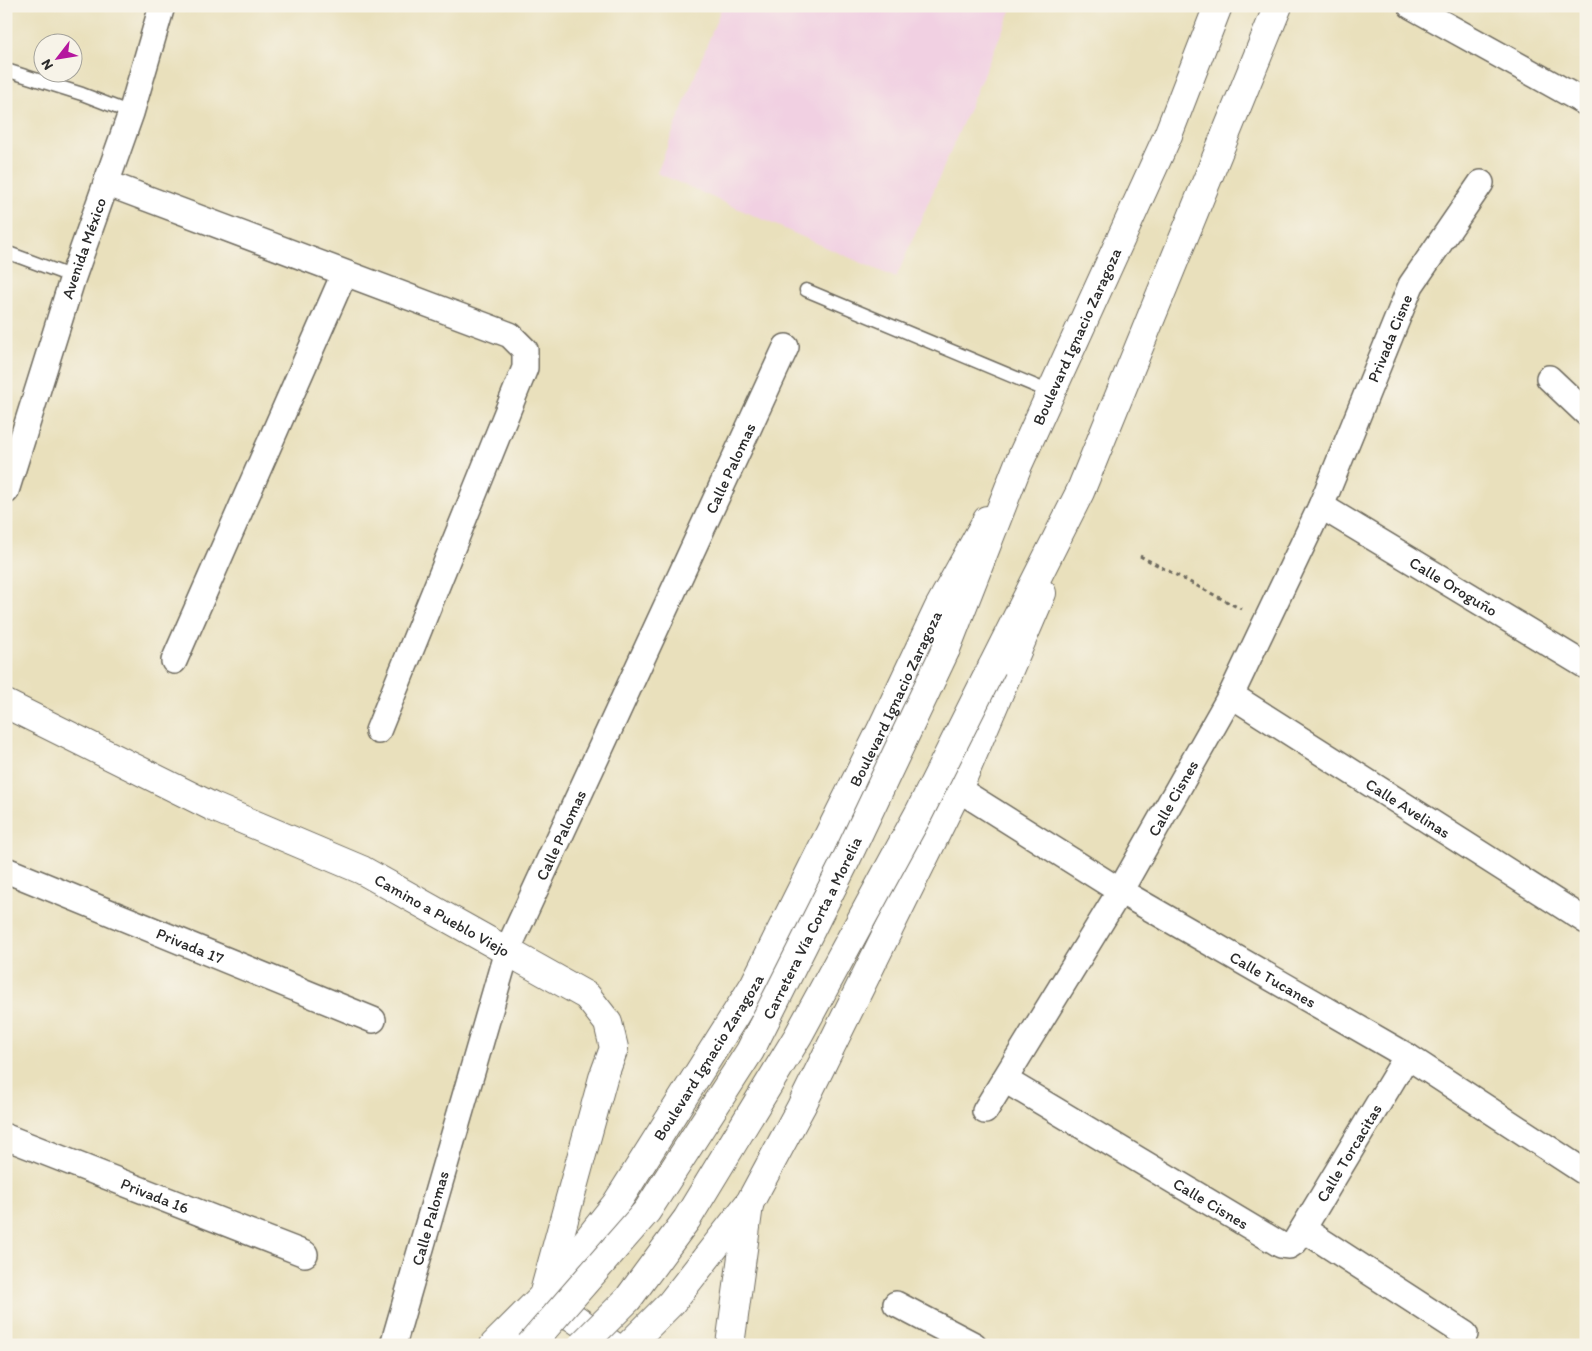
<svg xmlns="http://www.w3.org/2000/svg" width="1592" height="1351" viewBox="0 0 1592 1351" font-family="Itim,sans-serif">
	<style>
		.built { fill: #f1d0e2 }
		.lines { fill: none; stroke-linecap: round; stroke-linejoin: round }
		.service-casing { stroke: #6e6a5e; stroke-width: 15 }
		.minor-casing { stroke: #6e6a5e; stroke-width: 28 }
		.tertiary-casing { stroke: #6e6a5e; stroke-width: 30 }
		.secondary-casing { stroke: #6e6a5e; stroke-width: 30 }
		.primary-casing { stroke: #6e6a5e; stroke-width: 30 }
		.path { stroke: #6e6a5e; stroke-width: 3; stroke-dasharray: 4 4; stroke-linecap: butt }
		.service { stroke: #fff; stroke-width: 12 }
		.minor { stroke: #fff; stroke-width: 25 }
		.tertiary { stroke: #fff; stroke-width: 28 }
		.secondary { stroke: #fff; stroke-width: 28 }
		.primary { stroke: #fff; stroke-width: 28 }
		.primary-bridge-casing { stroke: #6e6a5e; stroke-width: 30; stroke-linecap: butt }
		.primary-bridge { stroke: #fff; stroke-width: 28 }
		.labels { text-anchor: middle; stroke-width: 4; stroke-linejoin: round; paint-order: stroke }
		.street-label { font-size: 16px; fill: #2b2b2b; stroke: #f7f3e8 }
	</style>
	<rect width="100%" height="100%" fill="#f7f3e8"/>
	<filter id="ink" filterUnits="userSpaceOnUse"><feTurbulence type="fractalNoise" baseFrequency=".02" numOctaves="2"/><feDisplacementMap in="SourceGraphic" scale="10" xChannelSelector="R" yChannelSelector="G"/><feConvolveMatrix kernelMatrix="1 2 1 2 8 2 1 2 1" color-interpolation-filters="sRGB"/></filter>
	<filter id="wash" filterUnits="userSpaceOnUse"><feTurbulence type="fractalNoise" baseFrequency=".0096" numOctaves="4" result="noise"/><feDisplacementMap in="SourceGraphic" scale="20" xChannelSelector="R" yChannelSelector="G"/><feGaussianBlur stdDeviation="1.12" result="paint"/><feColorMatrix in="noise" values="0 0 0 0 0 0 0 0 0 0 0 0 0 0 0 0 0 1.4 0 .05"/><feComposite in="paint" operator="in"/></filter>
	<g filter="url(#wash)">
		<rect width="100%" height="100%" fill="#e9e0bc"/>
		<path class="built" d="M722 6H1013L896 278 657 173Z"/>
	</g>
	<g filter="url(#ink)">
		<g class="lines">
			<defs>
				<g id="service">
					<path d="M6 70 82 94 131 113"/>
					<path d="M6 252 73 277"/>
					<path d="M806 290 1050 392"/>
				</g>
				<g id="minor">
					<path d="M1411 6 1586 103"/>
					<path d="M106 183 510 335 525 350V368L378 731"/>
					<path d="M1549 378 1586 413"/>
					<path id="s1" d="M6 491 73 277 131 113 162 6"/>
					<path id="s2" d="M1321 506 1586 666"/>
					<path d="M174 661 344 274"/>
					<path id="s3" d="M1231 695 1586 921"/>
					<path id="s4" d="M958 789 1120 891 1407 1056 1586 1173"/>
					<path id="s5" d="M6 870 373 1020"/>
					<path id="s6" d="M1005 1080 1281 1245 1289 1246 1295 1242 1407 1056"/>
					<path id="s7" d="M985 1111 1120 891 1231 695 1321 506 1411 285 1481 183"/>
					<path id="s8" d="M6 1137 305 1254"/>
					<path d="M1303 1229 1465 1334"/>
					<path d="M896 1304 974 1345"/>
					<path id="s9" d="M393 1345 507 951 786 347"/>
				</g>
				<g id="tertiary">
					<path d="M543 1296 612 1345"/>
					<path id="s10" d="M494 1345 543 1296 616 1204 754 985 881 730 939 607 987 520"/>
					<path d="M629 1345 671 1303 750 1202 801 1107 958 789 1042 593"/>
					<path d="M730 1345 749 1205"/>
				</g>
				<g id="secondary">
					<path id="s11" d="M6 704 213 807 362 870 587 996 608 1023 614 1048 603 1078 543 1296"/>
				</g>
				<g id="primary">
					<path id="s12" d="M946 649 1018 465 1168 135 1218 6"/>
					<path d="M992 667 1080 492 1278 6"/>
				</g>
			</defs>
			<use href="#service" class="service-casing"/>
			<use href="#minor" class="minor-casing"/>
			<use href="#tertiary" class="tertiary-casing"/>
			<use href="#secondary" class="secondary-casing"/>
			<use href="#primary" class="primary-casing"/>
			<path class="path" d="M1140 556 1241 609"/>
			<use href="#service" class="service"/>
			<use href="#minor" class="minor"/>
			<use href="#tertiary" class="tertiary"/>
			<use href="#secondary" class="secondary"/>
			<use href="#primary" class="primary"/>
			<defs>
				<g id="primary-bridge">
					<path id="s13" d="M530 1345 647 1211 750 1051 845 862 946 649"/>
					<path d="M582 1345 628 1299 687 1219 798 1036 919 813 992 667"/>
				</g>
			</defs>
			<use href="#primary-bridge" class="primary-bridge-casing"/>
			<use href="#primary-bridge" class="primary-bridge"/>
		</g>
	</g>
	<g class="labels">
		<g class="street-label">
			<text dy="6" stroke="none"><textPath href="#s1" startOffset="255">Avenida México</textPath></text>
			<text dy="6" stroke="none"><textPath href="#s12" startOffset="339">Boulevard Ignacio Zaragoza</textPath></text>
			<text dy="6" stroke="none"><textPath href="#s7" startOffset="874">Privada Cisne</textPath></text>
			<text dy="6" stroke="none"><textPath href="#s9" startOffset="942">Calle Palomas</textPath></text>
			<text dy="6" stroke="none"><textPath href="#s2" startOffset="155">Calle Oroguño</textPath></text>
			<text dy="6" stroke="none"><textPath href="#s10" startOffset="765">Boulevard Ignacio Zaragoza</textPath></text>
			<text dy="6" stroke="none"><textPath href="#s7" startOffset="365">Calle Cisnes</textPath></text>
			<text dy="6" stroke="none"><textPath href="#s3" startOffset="210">Calle Avelinas</textPath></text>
			<text dy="6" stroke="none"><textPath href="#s9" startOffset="538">Calle Palomas</textPath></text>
			<text dy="6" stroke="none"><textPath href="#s11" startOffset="485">Camino a Pueblo Viejo</textPath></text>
			<text dy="6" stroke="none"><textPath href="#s13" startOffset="506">Carretera Vía Corta a Morelia</textPath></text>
			<text dy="6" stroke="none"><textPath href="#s5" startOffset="199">Privada 17</textPath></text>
			<text dy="6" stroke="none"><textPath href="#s4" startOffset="368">Calle Tucanes</textPath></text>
			<text dy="6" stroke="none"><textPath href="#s10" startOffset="360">Boulevard Ignacio Zaragoza</textPath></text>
			<text dy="6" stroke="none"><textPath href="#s6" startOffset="441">Calle Torcacitas</textPath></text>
			<text dy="6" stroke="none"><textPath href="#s8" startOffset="160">Privada 16</textPath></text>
			<text dy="6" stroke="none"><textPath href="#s6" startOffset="240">Calle Cisnes</textPath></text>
			<text dy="6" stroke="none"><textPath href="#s9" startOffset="132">Calle Palomas</textPath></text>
		</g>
	</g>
	<rect width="1592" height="1351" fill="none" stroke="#f7f3e8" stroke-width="25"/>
	<g transform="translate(58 58) rotate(239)"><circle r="24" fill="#f7f3e8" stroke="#a5a39c"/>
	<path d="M0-4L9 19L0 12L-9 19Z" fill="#b5179e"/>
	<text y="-8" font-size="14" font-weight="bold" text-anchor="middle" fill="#2b2b2b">N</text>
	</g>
</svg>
